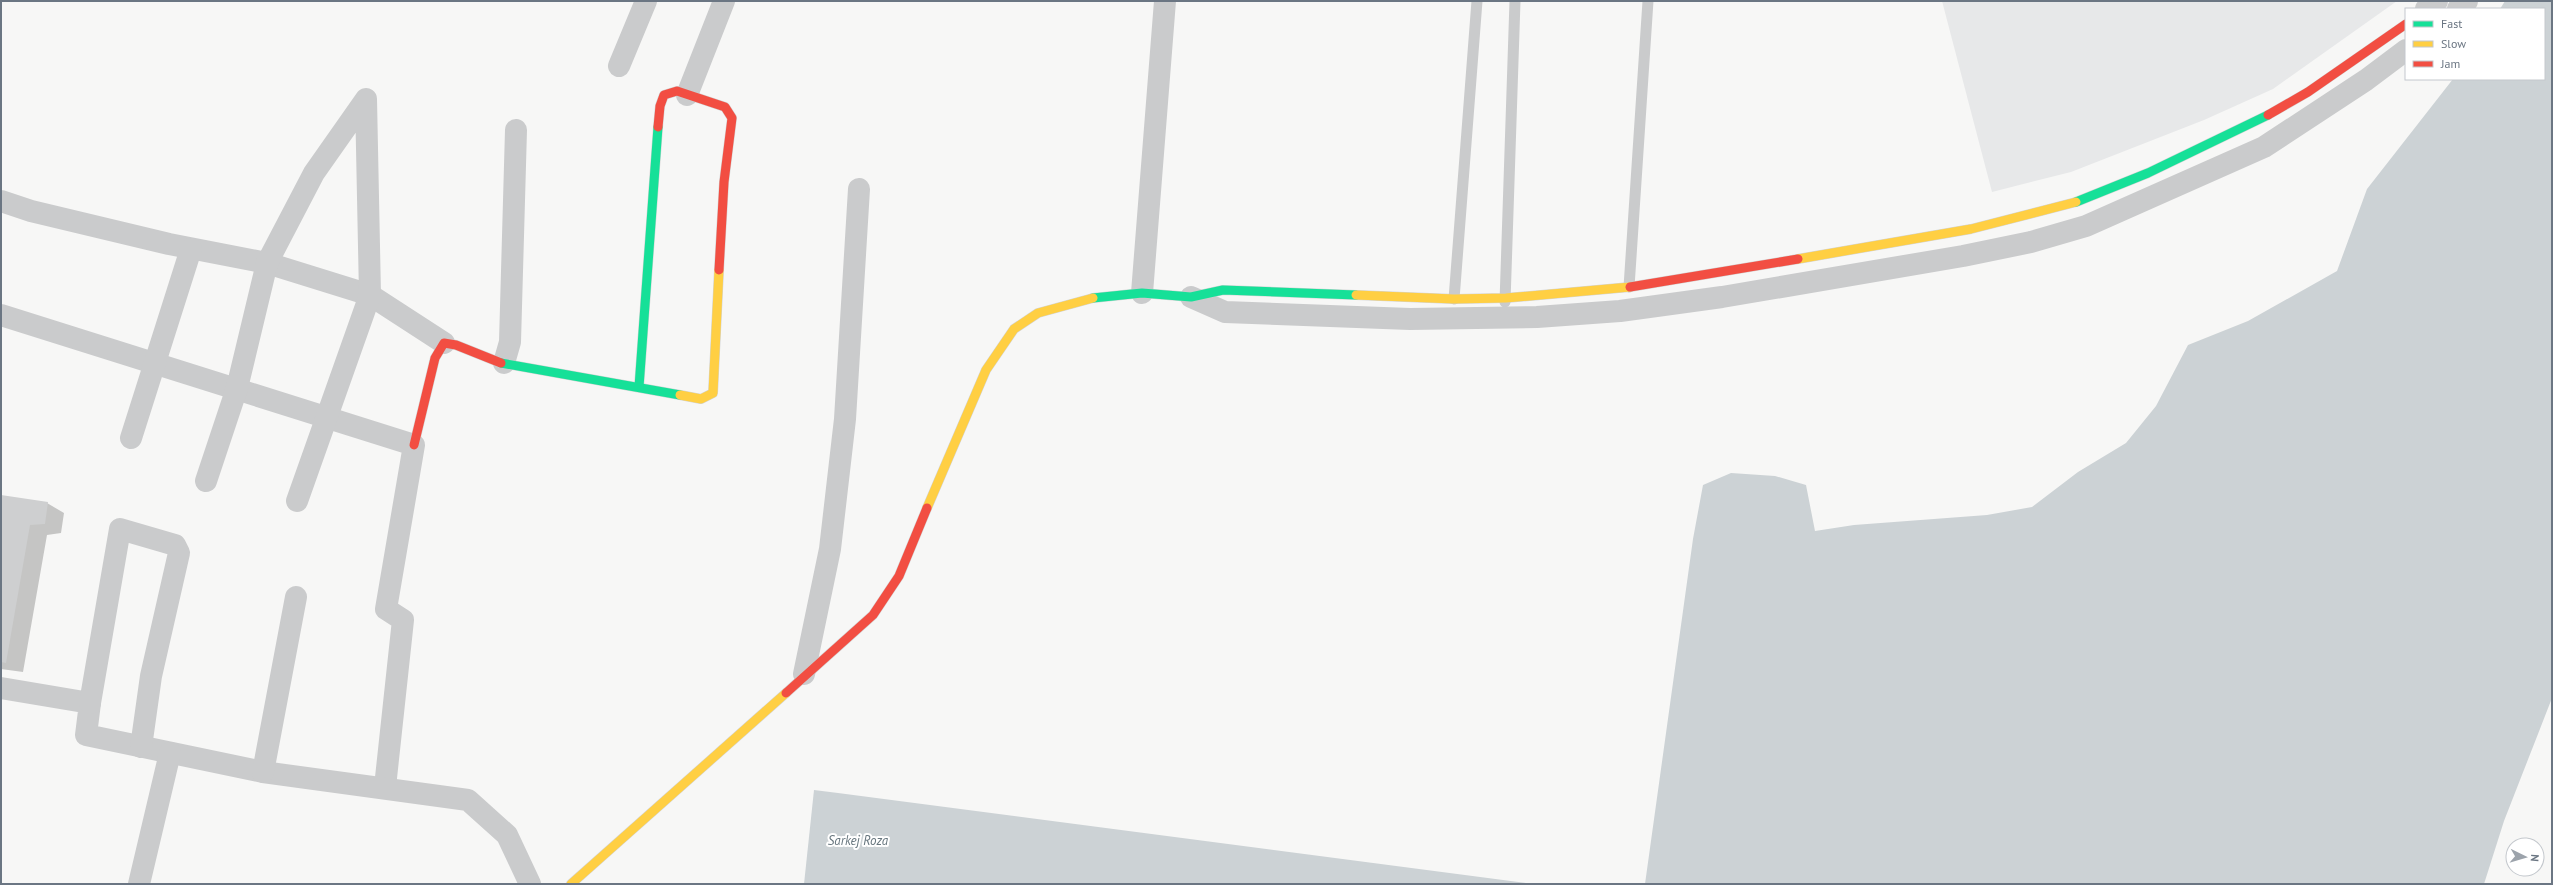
<svg xmlns="http://www.w3.org/2000/svg" width="2553" height="885" viewBox="0 0 2553 885" font-family="'PT Sans',sans-serif">
	<style>
		.built { fill: #e7e8e9 }
		.water { fill: #ccd2d5 }
		.shadow { fill: #0003 }
		.building { fill: #cecfd0 }
		.lines { fill: none; stroke-linecap: round; stroke-linejoin: round }
		.fast-casing { stroke: #d3d4d4; stroke-width: 10 }
		.slow-casing { stroke: #d3d4d4; stroke-width: 10 }
		.jam-casing { stroke: #d3d4d4; stroke-width: 10 }
		.lane { stroke: #cacbcc; stroke-width: 11 }
		.street { stroke: #cacbcc; stroke-width: 22 }
		.fast { stroke: #16e098; stroke-width: 9 }
		.slow { stroke: #ffcf43; stroke-width: 9 }
		.jam { stroke: #f24e42; stroke-width: 9 }
		.labels { text-anchor: middle; stroke-width: 4; stroke-linejoin: round; paint-order: stroke }
		.water-label { font-size: 13px; font-style: italic; fill: #67767e; stroke: #fff }
	</style>
	<rect width="100%" height="100%" fill="#f7f7f6"/>
	<path class="built" d="M1942 1H2397L2273 89 2204 120 2071 172 1992 192Z"/>
	<g class="water">
		<path d="M2505 1H2552V698L2504 821 2484 884H1645L1693 539 1703 485 1731 473 1775 476 1806 485 1815 531 1854 525 1987 515 2032 507 2078 472 2126 443 2156 406 2188 345 2248 321 2337 271 2367 189 2453 79H2544V9H2500Z"/>
		<path d="M814 790 838 793 1533 884H804Z"/>
	</g>
	<path class="shadow" d="M1 496 47 503 64 513 61 533 47 535 23 672 1 669Z"/>
	<path class="building" d="M1 495 48 502 45 524 30 525 6 663 1 662Z"/>
	<g class="lines">
		<defs>
			<g id="fast">
				<path d="M2076 202 2148 173 2268 115"/>
				<path d="M1093 298 1142 293 1191 297 1223 290 1356 295"/>
				<path d="M501 363 680 395"/>
				<path d="M639 387 658 127"/>
			</g>
			<g id="slow">
				<path d="M1798 259 1971 229 2076 202"/>
				<path d="M1356 295 1454 299 1506 298 1630 287"/>
				<path d="M680 395 701 399 713 393 719 270"/>
				<path d="M927 508 986 370 1014 329 1038 313 1093 298"/>
				<path d="M571 884 786 693"/>
			</g>
			<g id="jam">
				<path d="M2268 115 2308 92 2406 24"/>
				<path d="M658 127 660 106 664 95 677 91 725 107 732 118 724 182 719 270"/>
				<path d="M1630 287 1798 259"/>
				<path d="M414 445 435 358 444 343 456 345 501 363"/>
				<path d="M786 693 873 615 899 576 927 508"/>
			</g>
		</defs>
		<use href="#fast" class="fast-casing"/>
		<use href="#slow" class="slow-casing"/>
		<use href="#jam" class="jam-casing"/>
		<g class="lane">
			<path d="M1629 287 1648 1"/>
			<path d="M1454 299 1477 1"/>
			<path d="M1505 302 1515 1"/>
		</g>
		<g class="street">
			<path d="M2426 9 2437 1"/>
			<path d="M2458 9 2467 1"/>
			<path d="M619 66 646 1"/>
			<path d="M687 95 724 1"/>
			<path d="M1 201 31 211 169 244 267 263 370 295 444 343"/>
			<path d="M1142 293 1165 1"/>
			<path d="M1191 297 1225 312 1410 319 1537 317 1620 311 1722 297 1963 256 2031 242 2086 226 2264 147 2366 80 2406 50"/>
			<path d="M1 315 414 445 386 609 403 620 385 787"/>
			<path d="M504 363 510 342 516 130"/>
			<path d="M131 438 191 249"/>
			<path d="M206 481 237 388 267 263 314 173 366 99 370 295 297 501"/>
			<path d="M804 674 830 549 845 419 859 189"/>
			<path d="M1 688 90 703 86 735 263 772 468 800 507 835 530 884"/>
			<path d="M90 703 120 529 175 545 179 553 151 676 141 747"/>
			<path d="M263 772 296 597"/>
			<path d="M139 884 170 753"/>
		</g>
		<use href="#fast" class="fast"/>
		<use href="#slow" class="slow"/>
		<use href="#jam" class="jam"/>
	</g>
	<g class="labels">
		<g class="water-label">
			<text x="858" y="845">Sarkej Roza</text>
		</g>
	</g>
	<rect width="2553" height="885" fill="none" stroke="#6b7683" stroke-width="4"/>
	<rect x="2405" y="8" width="140" height="72" fill="#ffffff" stroke="#c4c8cd"/>
	<rect x="2413" y="21" width="20" height="6" fill="#16e098" stroke="#c4c8cd"/>
	<text x="2441" y="28" font-size="12" fill="#6b7683">Fast</text>
	<rect x="2413" y="41" width="20" height="6" fill="#ffcf43" stroke="#c4c8cd"/>
	<text x="2441" y="48" font-size="12" fill="#6b7683">Slow</text>
	<rect x="2413" y="61" width="20" height="6" fill="#f24e42" stroke="#c4c8cd"/>
	<text x="2441" y="68" font-size="12" fill="#6b7683">Jam</text>
	<g transform="translate(2525 857) rotate(95)"><circle r="19" fill="#ffffff" stroke="#c4c8cd"/>
	<path d="M0-3L7 15L0 10L-7 15Z" fill="#9ca3ab"/>
	<text y="-6" font-size="11" font-weight="bold" text-anchor="middle" fill="#6b7683">N</text>
	</g>
</svg>
